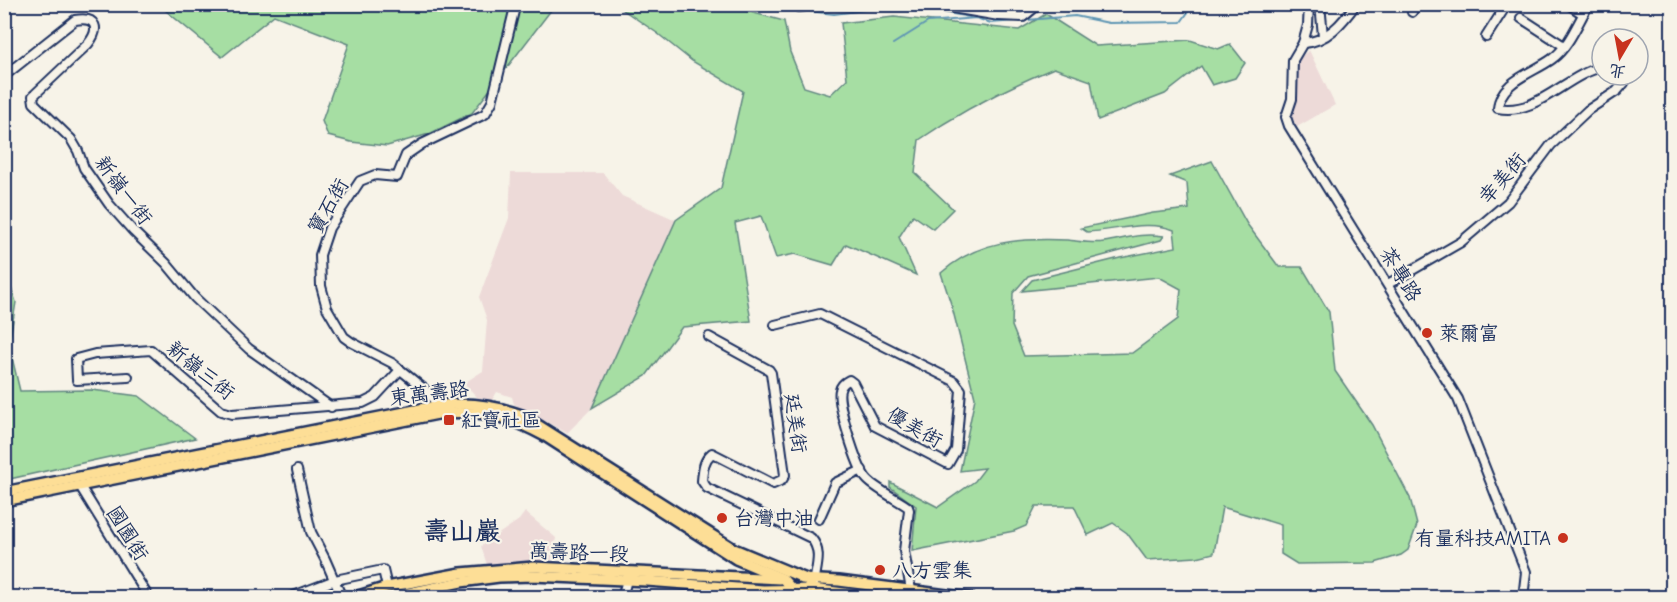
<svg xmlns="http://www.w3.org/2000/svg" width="1677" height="602" viewBox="0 0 1677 602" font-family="'Comic Neue','LXGW WenKai TC',sans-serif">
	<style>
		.built { fill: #eddad8 }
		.green { fill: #a6dea3; stroke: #608680; stroke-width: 1.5 }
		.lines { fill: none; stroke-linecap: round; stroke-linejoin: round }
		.stream { stroke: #5f96b4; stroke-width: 2 }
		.minor-casing { stroke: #1b2f5e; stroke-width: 12 }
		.major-casing { stroke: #1b2f5e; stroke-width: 14 }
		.minor { stroke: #f7f3e8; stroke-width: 8 }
		.major { stroke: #fdde96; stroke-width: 9 }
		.poi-dot { fill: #c8321e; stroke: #f7f3e8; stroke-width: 2 }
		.labels { text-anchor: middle; stroke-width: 4.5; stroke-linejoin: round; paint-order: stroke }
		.street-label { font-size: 20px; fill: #1b2f5e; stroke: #f7f3e8 }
		.poi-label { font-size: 20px; fill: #1b2f5e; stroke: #f7f3e8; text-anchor: start }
		.district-label { font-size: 26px; font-weight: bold; fill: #1b2f5e; stroke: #f7f3e8 }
	</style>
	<rect width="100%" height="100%" fill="#f7f3e8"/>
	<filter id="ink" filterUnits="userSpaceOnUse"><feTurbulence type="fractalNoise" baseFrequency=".0167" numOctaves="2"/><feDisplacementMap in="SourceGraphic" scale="12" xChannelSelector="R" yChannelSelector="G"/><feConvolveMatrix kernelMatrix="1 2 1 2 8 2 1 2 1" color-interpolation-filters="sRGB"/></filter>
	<g filter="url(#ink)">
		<g class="built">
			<path d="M1309 50 1335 105 1297 127 1292 117 1295 98V68L1297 60Z"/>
			<path d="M511 173H603L622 196 676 220 592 408 567 433 514 404 512 397 497 392 492 400 478 398 464 383 483 371 487 320 479 297 509 218Z"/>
			<path d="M525 512 556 538 552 560 487 565 481 546 519 520Z"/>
		</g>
		<g class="green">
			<path d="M159 5H555L472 113 429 134 387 146 351 142 328 136 322 121 349 44 274 15 222 57Z"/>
			<path d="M616 5H723L784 21 790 52 804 87 830 95 847 79 841 23 894 17 1019 30 1046 14 1096 46 1190 40 1218 49 1230 44 1245 63 1235 78 1212 85 1201 66 1165 94 1098 120 1091 81 1054 68C1006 88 961 111 919 140L915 173 953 209 933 229 913 215 899 237 916 275 846 244 833 265 795 254 776 258 761 216 735 223 751 321 682 327 646 376 592 408 676 220 721 188 743 91 692 61 657 33Z"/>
			<path d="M1212 161 1247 224 1279 267H1302L1329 312 1335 371 1372 425 1410 498 1417 525 1408 550 1401 555 1375 563 1297 564 1281 554V525L1222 507 1214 553 1197 557 1147 560 1127 533 1113 523 1088 535 1074 506H1036L1026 526 1014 531 912 551 916 506 890 487V482L938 507 975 481 985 468 960 471 975 398 952 307 941 273C978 240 1019 238 1067 240 1079 241 1093 244 1104 242 1128 238 1139 233 1164 236L1161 240 1028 276 1013 293 1012 326 1024 356 1132 353 1178 319 1181 289 1159 277 1022 291 1032 280 1120 258 1176 247 1174 230C1149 219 1114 231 1087 232L1081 228 1153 213 1189 209 1187 183 1170 176Z"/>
			<path d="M4 267 16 302 9 345 20 391 92 390 139 396 195 438 5 480Z"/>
		</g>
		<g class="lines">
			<g class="stream">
				<path d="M772 4 795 9"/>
				<path d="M801 10 834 14 904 5 970 17"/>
				<path d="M893 44 928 22 976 18 991 23 1075 16 1109 23 1181 22 1194 4"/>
			</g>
			<defs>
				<g id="minor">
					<path d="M793 4 799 7 819 4"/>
					<path d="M929 4 999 16 1023 17 1039 4"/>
					<path d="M1309 4 1308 25 1303 43 1293 60 1292 99 1286 117 1289 126 1458 399 1526 572 1523 598"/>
					<path d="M1320 4 1323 36"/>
					<path d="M1568 4 1583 14"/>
					<path d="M1589 4C1578 22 1569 47 1552 59 1533 73 1500 81 1498 108 1537 116 1566 75 1602 67"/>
					<path d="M1412 12 1416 4"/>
					<path d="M1521 18 1564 46"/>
					<path d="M1486 37 1507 4"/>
					<path d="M1303 43C1327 42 1343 22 1356 4"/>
					<path d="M4 76 75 20C97 16 100 29 88 44L33 96 34 103 71 139 78 151 84 168 109 204 134 232 166 263 195 298 249 349 331 407"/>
					<path d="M1388 284 1461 242 1508 202 1551 145 1588 110 1617 91 1624 83 1625 75"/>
					<path d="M775 325 820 314 954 381 961 390 956 450 948 464 875 426 853 383 849 380C845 382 841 385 840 390 836 402 857 467 866 478 871 486 898 500 908 507L909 510 904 551 911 590"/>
					<path d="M709 337 769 370 771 373 785 475 782 480 773 484 712 453C703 461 703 470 702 481L707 488 811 538C823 552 816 567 814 584"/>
					<path d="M128 377 77 380 76 359 95 354 151 350 221 411 232 414 363 403 375 397 400 370"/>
					<path d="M440 409 429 393 392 363 351 342 344 337 327 308 321 286 320 255 329 228 360 181 375 175 397 177 406 155 422 144 485 114 492 102 514 11"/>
					<path d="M297 470 311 532 325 559 342 598"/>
					<path d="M80 486 149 598"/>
					<path d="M819 519 835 483 862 470"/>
					<path d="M4 594 7 598"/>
					<path d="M288 598 335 580 383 570 387 587"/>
					<path d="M622 598 628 576"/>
				</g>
				<g id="major">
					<path d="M4 492 430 407C462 401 491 404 522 415L734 549 806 579 813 589"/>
					<path d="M4 501 443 413C486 411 506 415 545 436L736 559 783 579 791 588"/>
					<path d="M802 579 839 581 970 598"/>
					<path d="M352 598 387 587 461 573 533 567 779 579"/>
					<path d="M385 598 461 582 499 577 532 576 647 581 763 590 813 589 882 598"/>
				</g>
			</defs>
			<use href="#minor" class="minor-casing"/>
			<use href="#major" class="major-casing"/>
			<use href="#minor" class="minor"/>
			<use href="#major" class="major"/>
		</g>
	</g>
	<g class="poi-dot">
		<circle cx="1427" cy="333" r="6"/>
		<rect x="443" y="414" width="12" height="12" rx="3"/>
		<circle cx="722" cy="518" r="6"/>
		<circle cx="1563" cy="538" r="6"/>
		<circle cx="880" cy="570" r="6"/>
	</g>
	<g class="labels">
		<g class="street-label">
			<text transform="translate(1502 178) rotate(-49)" y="7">幸美街</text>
			<text transform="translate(124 190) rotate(53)" y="7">新嶺一街</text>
			<text transform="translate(328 206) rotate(-60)" y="7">寶石街</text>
			<text transform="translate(1401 274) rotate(58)" y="7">茶專路</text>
			<text transform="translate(201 370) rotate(39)" y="7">新嶺三街</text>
			<text transform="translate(429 393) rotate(-7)" y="7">東萬壽路</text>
			<text transform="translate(796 423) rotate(82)" y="7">廷美街</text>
			<text transform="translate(915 427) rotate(30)" y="7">優美街</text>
			<text transform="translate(128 533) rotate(58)" y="7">國園街</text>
			<text transform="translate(579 552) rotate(2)" y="7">萬壽路一段</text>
		</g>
		<g class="poi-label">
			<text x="1439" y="340">萊爾富</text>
			<text x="461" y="427">紅寶社區</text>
			<text x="734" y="525">台灣中油</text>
			<text x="1551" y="545" text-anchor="end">有量科技AMITA</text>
			<text x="892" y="577">八方雲集</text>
		</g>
		<g class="district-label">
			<text x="462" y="540">壽山巖</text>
		</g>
	</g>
	<rect width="1677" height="602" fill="none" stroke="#f7f3e8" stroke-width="24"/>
	<rect x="12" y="12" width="1653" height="578" fill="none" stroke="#1b2f5e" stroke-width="2" filter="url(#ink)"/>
	<g transform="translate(1620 57) rotate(190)"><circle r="28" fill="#f7f3e8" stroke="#9fa5b1" stroke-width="1.5"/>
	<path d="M0-4.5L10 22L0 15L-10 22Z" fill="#c8321e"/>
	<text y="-9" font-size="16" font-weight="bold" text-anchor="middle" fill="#1b2f5e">北</text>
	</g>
</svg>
